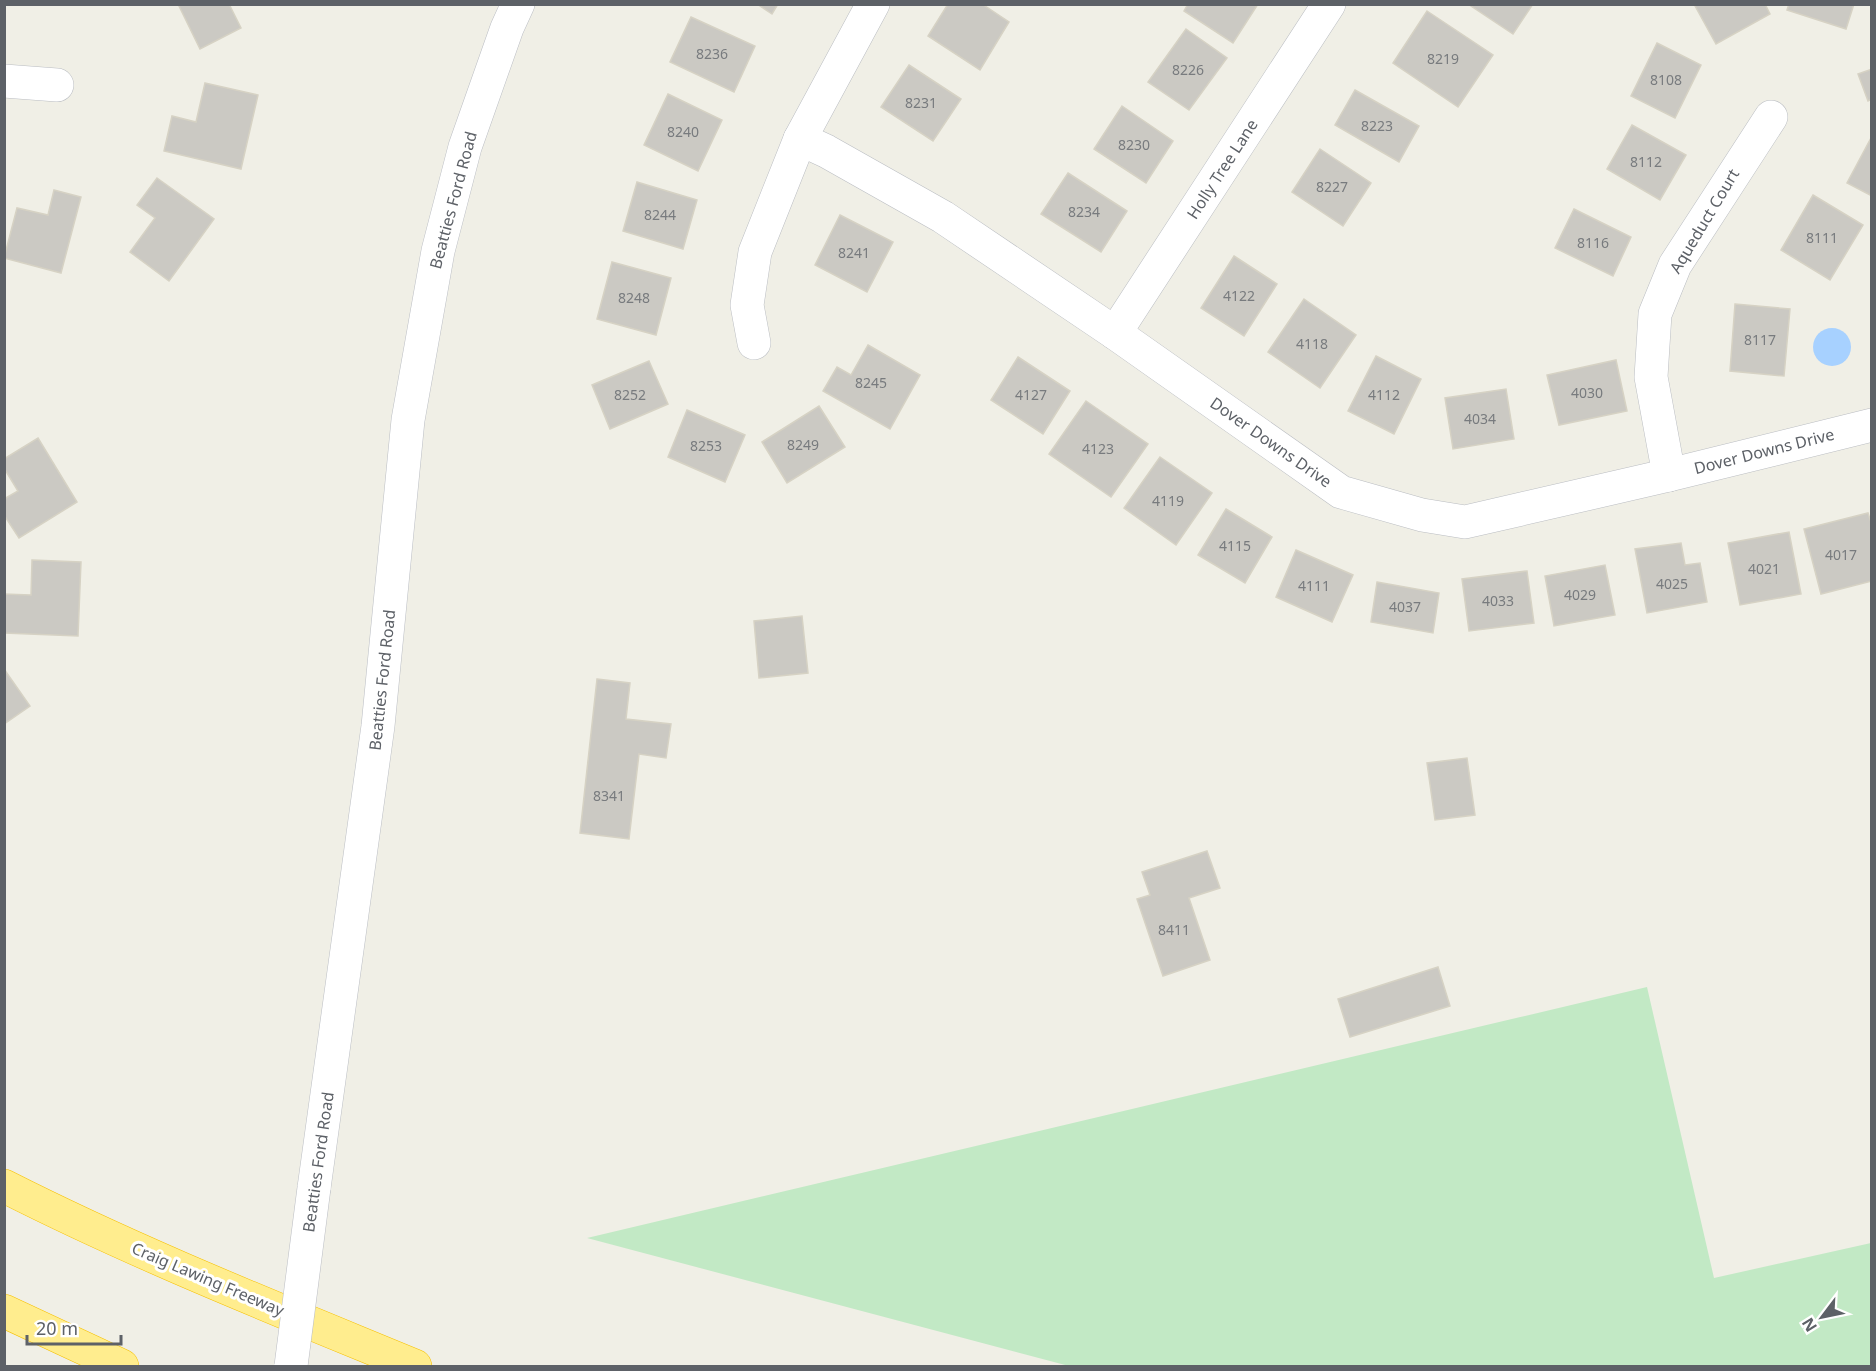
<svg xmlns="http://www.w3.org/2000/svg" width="1876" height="1371" viewBox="0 0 1876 1371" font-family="'Noto Sans',sans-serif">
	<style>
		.green { fill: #c2e9c5 }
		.water { fill: #a7d1ff }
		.building { fill: #cbc9c3; stroke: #d6d2c4; stroke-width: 1.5 }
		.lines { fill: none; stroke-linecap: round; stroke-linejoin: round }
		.minor-casing { stroke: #babdc2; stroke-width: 34 }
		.secondary-casing { stroke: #bbbec4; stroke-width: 34 }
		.motorway-casing { stroke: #f6c000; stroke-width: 34 }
		.minor { stroke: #fff; stroke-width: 33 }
		.secondary { stroke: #fff; stroke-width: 33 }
		.motorway { stroke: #ffed8e; stroke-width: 33 }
		.secondary-bridge-casing { stroke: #bbbec4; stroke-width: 34; stroke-linecap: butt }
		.secondary-bridge { stroke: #fff; stroke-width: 33 }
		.labels { text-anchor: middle; stroke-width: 6; stroke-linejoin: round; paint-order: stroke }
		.number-label { font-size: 14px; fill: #787b7e }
		.street-label { font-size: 16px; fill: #5d6167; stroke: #fff }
	</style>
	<rect width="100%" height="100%" fill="#f0efe6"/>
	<path class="green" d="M1647 987 1714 1278 1871 1243V1366H1069L587 1238Z"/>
	<circle class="water" cx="1832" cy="347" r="19"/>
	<g class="building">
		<path d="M178 4H229L241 28 200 49Z"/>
		<path d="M757 4H778L772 14Z"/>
		<path d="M948 4H982L1009 22 980 70 928 36Z"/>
		<path d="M1188 4H1258L1233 43 1184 11Z"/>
		<path d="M1468 4H1533L1513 34Z"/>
		<path d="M1694 4H1765L1770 14 1716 44Z"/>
		<path d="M1789 4H1854L1846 29 1787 10Z"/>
		<path d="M1427 11 1493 55 1458 107 1393 63Z"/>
		<path d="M691 17 755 46 734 92 670 62Z"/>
		<path d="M1186 29 1227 58 1189 110 1148 82Z"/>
		<path d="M1657 43 1701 65 1675 118 1631 96Z"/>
		<path d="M909 65 961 99 933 141 881 107Z"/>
		<path d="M1872 69V99L1868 101 1858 74Z"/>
		<path d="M205 83 258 95 241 169 164 151 172 116 196 122Z"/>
		<path d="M1355 90 1419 126 1399 162 1335 125Z"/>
		<path d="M668 94 722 120 698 171 644 145Z"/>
		<path d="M1122 106 1173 141 1146 183 1094 149Z"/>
		<path d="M1632 125 1686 155 1660 200 1607 169Z"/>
		<path d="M1872 136V196L1847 183Z"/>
		<path d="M1320 149 1371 183 1343 226 1292 192Z"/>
		<path d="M1068 173 1127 211 1101 252 1041 214Z"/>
		<path d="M157 178 214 219 169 281 130 252 155 218 137 205Z"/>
		<path d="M637 182 697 200 683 249 623 231Z"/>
		<path d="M54 190 81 197 61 273 4 258 17 208 48 215Z"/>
		<path d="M1813 195 1863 225 1830 280 1781 250Z"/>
		<path d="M1574 209 1631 237 1613 276 1555 248Z"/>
		<path d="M840 215 893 242 867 292 815 265Z"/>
		<path d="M1234 256 1277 284 1244 336 1201 308Z"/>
		<path d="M612 262 671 278 656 335 597 319Z"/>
		<path d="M1304 299 1356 335 1320 388 1268 352Z"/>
		<path d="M1735 304 1790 309 1784 376 1730 371Z"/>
		<path d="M868 345 920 375 890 429 823 391 837 367 851 375Z"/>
		<path d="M1376 356 1421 379 1394 434 1348 411Z"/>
		<path d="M1018 357 1070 391 1043 434 991 400Z"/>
		<path d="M1616 360 1627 411 1559 425 1547 375Z"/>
		<path d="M649 361 668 404 610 429 592 385Z"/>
		<path d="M1506 389 1514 439 1453 449 1445 398Z"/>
		<path d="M1086 401 1148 444 1111 497 1049 454Z"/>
		<path d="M819 406 845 447 787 483 762 442Z"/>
		<path d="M687 410 745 435 725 482 668 457Z"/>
		<path d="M38 438 77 502 19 538 4 515V499L18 491 4 468V459Z"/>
		<path d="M1160 457 1212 493 1176 545 1124 508Z"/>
		<path d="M1226 509 1272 537 1245 583 1198 555Z"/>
		<path d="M1868 513 1872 525V581L1821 594 1804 529Z"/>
		<path d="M1789 532 1801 594 1740 605 1728 543Z"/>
		<path d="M1681 543 1685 565 1700 563 1707 602 1647 613 1635 549Z"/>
		<path d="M1296 550 1353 575 1332 622 1276 597Z"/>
		<path d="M32 560 81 562 78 636 4 633V594L31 595Z"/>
		<path d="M1605 565 1615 615 1554 626 1545 576Z"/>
		<path d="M1527 571 1534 623 1469 631 1462 579Z"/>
		<path d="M1377 582 1439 593 1433 633 1371 622Z"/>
		<path d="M802 616 808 673 759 678 754 621Z"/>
		<path d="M4 669 30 706 4 724Z"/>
		<path d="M597 679 630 683 626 719 671 724 666 758 639 754 629 839 580 833Z"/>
		<path d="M1467 758 1475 815 1435 820 1427 763Z"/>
		<path d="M1207 851 1220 888 1189 898 1210 960 1163 976 1137 899 1150 895 1142 872Z"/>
		<path d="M1438 967 1450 1006 1350 1037 1338 999Z"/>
	</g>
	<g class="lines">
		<defs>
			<g id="minor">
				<path d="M4 81 57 85"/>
				<path d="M800 139 826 151 943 217 1115 333 1341 492 1422 515 1465 522 1669 475 1872 425"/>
				<path d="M1115 333 1329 4"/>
				<path d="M754 343 747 305 755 252 800 139 873 4"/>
				<path d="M1669 475 1651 377 1655 314 1675 265 1771 117"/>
			</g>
			<path id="secondary" d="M314 1188 378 726 408 420 438 251 465 147 507 28 518 4"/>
			<g id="motorway">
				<path d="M4 1186C138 1254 277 1309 415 1366"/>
				<path d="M4 1311 122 1366"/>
			</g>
		</defs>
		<use href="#minor" class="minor-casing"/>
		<use href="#secondary" class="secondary-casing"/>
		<use href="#motorway" class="motorway-casing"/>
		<use href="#minor" class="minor"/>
		<use href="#secondary" class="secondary"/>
		<use href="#motorway" class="motorway"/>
		<defs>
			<path id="secondary-bridge" d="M291 1366 314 1188"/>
		</defs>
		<use href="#secondary-bridge" class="secondary-bridge-casing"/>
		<use href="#secondary-bridge" class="secondary-bridge"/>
	</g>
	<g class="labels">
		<g class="number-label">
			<text x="712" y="59">8236</text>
			<text x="1443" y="64">8219</text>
			<text x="1188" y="75">8226</text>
			<text x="1666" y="85">8108</text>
			<text x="921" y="108">8231</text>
			<text x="1377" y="131">8223</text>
			<text x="683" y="137">8240</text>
			<text x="1134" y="150">8230</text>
			<text x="1646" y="167">8112</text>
			<text x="1332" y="192">8227</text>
			<text x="1084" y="217">8234</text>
			<text x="660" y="220">8244</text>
			<text x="1822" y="243">8111</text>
			<text x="1593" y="248">8116</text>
			<text x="854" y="258">8241</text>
			<text x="1239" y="301">4122</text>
			<text x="634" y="303">8248</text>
			<text x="1760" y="345">8117</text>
			<text x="1312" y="349">4118</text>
			<text x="871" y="388">8245</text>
			<text x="1587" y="398">4030</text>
			<text x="630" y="400">8252</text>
			<text x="1031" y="400">4127</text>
			<text x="1384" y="400">4112</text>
			<text x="1480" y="424">4034</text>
			<text x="803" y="450">8249</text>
			<text x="706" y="451">8253</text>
			<text x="1098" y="454">4123</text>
			<text x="1168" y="506">4119</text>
			<text x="1235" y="551">4115</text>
			<text x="1841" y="560">4017</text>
			<text x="1764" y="574">4021</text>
			<text x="1672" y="589">4025</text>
			<text x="1314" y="591">4111</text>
			<text x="1580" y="600">4029</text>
			<text x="1498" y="606">4033</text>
			<text x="1405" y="612">4037</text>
			<text x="609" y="801">8341</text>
			<text x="1174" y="935">8411</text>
		</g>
		<g class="street-label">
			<text transform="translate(1222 169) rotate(-57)" y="6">Holly Tree Lane</text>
			<text transform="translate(453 200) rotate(-75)" y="6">Beatties Ford Road</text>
			<text transform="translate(1704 221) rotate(-59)" y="6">Aqueduct Court</text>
			<text transform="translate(1271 442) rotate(35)" y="6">Dover Downs Drive</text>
			<text transform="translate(1764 451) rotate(-14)" y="6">Dover Downs Drive</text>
			<text transform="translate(382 680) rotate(-84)" y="6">Beatties Ford Road</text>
			<text transform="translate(318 1162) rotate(-82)" y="6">Beatties Ford Road</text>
			<text transform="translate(208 1279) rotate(23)" y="6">Craig Lawing Freeway</text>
		</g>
	</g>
	<rect width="1876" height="1371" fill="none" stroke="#5d6167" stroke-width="12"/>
	<g transform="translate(1822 1317) rotate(238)" stroke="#ffffff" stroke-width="4.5" paint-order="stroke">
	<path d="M0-4.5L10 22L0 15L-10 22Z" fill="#5d6167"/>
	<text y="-9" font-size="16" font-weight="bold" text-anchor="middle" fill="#5d6167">N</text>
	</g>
	<path d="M27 1335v9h94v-9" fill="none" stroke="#5d6167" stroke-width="3"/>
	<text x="36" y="1335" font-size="18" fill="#5d6167" stroke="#ffffff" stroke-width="4.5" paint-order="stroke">20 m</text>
</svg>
